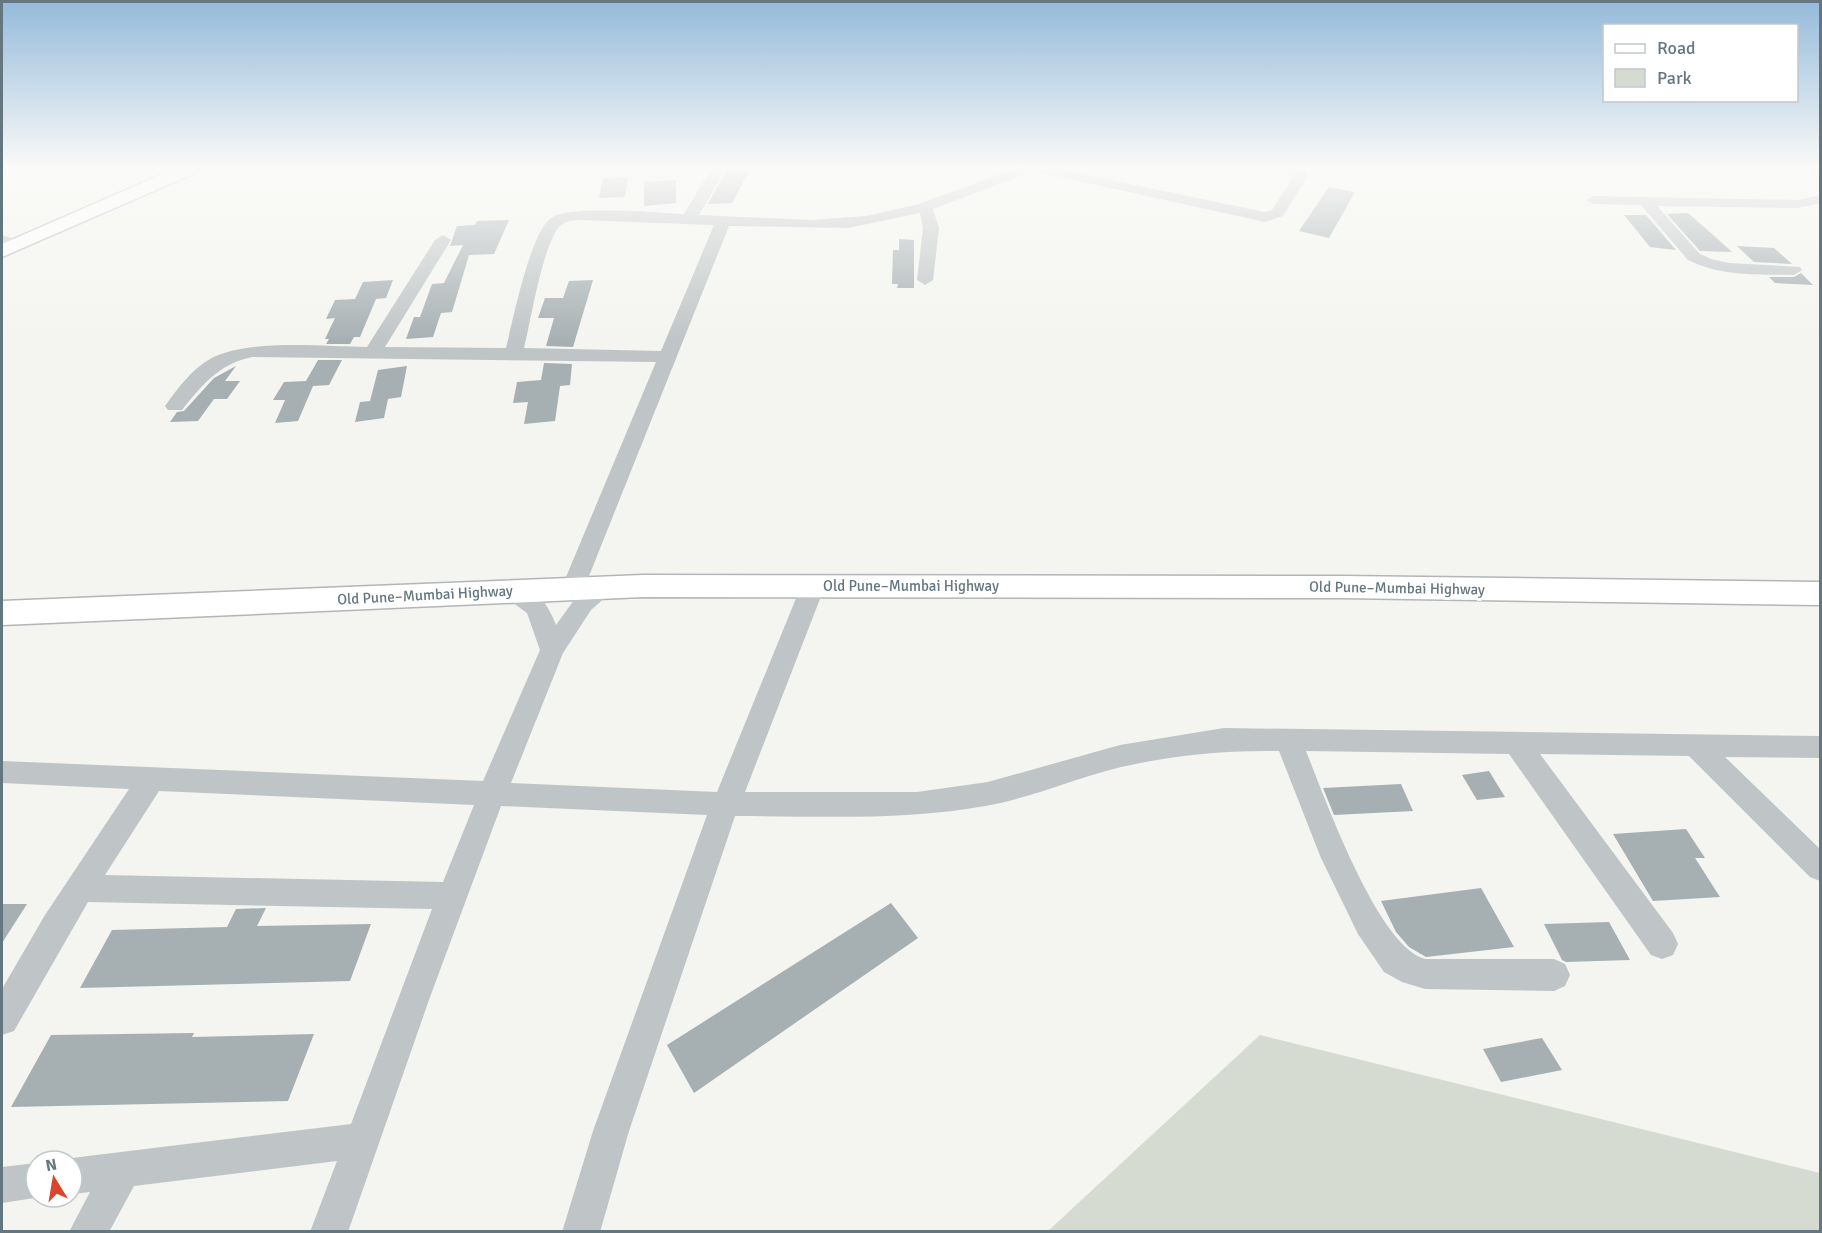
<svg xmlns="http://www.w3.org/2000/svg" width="1822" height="1233" viewBox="0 0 1822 1233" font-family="Signika,sans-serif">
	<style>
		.green { fill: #d6dbd1 }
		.building { fill: #a6afb2 }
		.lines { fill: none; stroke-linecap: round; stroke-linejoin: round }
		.major-casing { stroke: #b2b7ba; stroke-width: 3 }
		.highway-casing { stroke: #b2b6b8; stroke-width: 3 }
		.minor { fill: #bfc4c6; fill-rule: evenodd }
		.major { fill: #fff; fill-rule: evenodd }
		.highway { fill: #fff; fill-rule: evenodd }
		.labels { text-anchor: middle; stroke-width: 6; stroke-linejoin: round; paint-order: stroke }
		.street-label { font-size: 15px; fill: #647680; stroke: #fff }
	</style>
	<rect width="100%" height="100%" fill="#f4f4f0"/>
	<path class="green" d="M1260 1035 1820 1173V1231H1048Z"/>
	<g class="building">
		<path d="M727 169H750L732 203 708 204Z"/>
		<path d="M628 177 625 197 599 198 603 179Z"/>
		<path d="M676 180V203L644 206V182Z"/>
		<path d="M1329 187 1355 192 1329 238 1299 231Z"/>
		<path d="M1688 213 1712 234 1732 252 1700 251 1667 214Z"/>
		<path d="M1624 215H1646L1676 250 1650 247Z"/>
		<path d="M509 220 494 254 469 255 452 312 441 313 433 337 406 339 414 317H420L432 284 444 283 463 245 450 246 457 226 475 225 477 221Z"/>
		<path d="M899 239 914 240V288H897L898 284H892L893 250H899Z"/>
		<path d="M1737 246 1774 248 1792 264 1754 262Z"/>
		<path d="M1801 273 1813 285 1775 283 1769 277H1794Z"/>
		<path d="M393 280 386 298 376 299 360 337H354L350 344H326L329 339H325L335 318 326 319 335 300 355 299 363 282Z"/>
		<path d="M593 280 573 347 546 346 554 318H538L545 298H563L569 281Z"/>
		<path d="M318 360H342L329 385 313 386 298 421 275 423 285 400H273L284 382 306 381Z"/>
		<path d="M544 363 572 364 570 385 560 386 555 421 524 424 528 402 513 403 517 382 541 380Z"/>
		<path d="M236 366 225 381H240L227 399H214L198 421 170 422 177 412 184 411 214 378Z"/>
		<path d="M407 366 401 397 388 399 384 418 355 422 360 402 370 401 378 370Z"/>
		<path d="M1489 771 1505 797 1477 800 1462 775Z"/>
		<path d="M1401 784 1413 811 1334 815 1323 788Z"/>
		<path d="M1686 829 1705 858H1695L1720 897 1653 901 1613 834Z"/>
		<path d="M1481 888 1514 947 1426 957 1409 947 1396 932 1381 901Z"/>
		<path d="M891 903 918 938 694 1093 667 1045Z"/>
		<path d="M2 904H27L2 943Z"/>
		<path d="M266 908 257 926 371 924 350 981 80 988 112 930 227 927 236 909Z"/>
		<path d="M1609 922 1630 960 1566 962 1562 960 1544 924Z"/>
		<path d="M194 1033 192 1037 314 1034 288 1101 11 1107 51 1035Z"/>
		<path d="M1542 1038 1562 1070 1501 1082 1483 1049Z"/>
	</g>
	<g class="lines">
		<defs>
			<path id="major" d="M174 169H198L195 173 2 257V244Z"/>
			<path id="highway" d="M643 575 1342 576 1820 582V605L1342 598 643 597 2 625V601Z"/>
		</defs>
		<use href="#major" class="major-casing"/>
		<use href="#highway" class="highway-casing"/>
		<g class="minor">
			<path d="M711 169H725L699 215 812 220 866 216 919 204 1014 169H1059L1264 212 1272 210 1293 177 1278 169 1304 170 1307 177 1283 216 1265 222 1033 171 933 209 939 228 933 280 925 285 917 280 923 228 920 213 848 228 729 226 583 591 604 580 612 582 616 588 591 610 563 653 511 783 717 792 801 586 805 580 813 578 821 580 825 586 745 792H917L988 782 1120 745 1224 728 1820 736V758L1725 757 1820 849V881L1810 877 1689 756 1540 754 1673 933 1678 944 1673 955 1662 959 1651 955 1509 754 1306 751C1324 796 1378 947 1425 959H1554L1565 964 1570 975 1565 986 1554 991 1425 989 1402 982 1384 972 1358 934 1321 858 1279 751C1225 750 1174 755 1121 767 1076 778 1031 798 985 806 903 821 819 816 735 816L629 1131 600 1232H562L593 1131 707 815 501 806 430 997 348 1232H310L337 1161 134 1186 109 1232H69L90 1192 72 1194V1161H64L72 1158 351 1124 432 909 88 902 14 1031 2 1035V989L45 915 129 789 2 783V761L483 781 540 650 527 613 505 597 501 591 505 585C531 577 548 604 556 625L577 596 565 595 561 589 656 362 252 357C219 364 202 385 182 410H168L165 406C177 389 192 369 210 359 248 338 324 347 367 347L435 240 443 235 451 240 385 347 506 348C513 320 530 233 551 218 570 204 658 213 684 214ZM580 220 714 225 661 351 524 348C531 320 542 248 559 227 564 221 572 220 580 220ZM159 791 474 805 443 882 105 875Z"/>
			<path d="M1811 169H1820V176L1815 175Z"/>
			<path d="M1820 195V203L1798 208 1657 206 1700 254 1711 259 1729 263 1800 267 1802 270 1794 275C1758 274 1722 277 1688 260L1641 205 1593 204 1586 200 1593 196 1798 200Z"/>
			<path d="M2 235 22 242 24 245 16 250 2 245Z"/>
			<path d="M36 1163V1197H41L2 1203V1167Z"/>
		</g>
		<use href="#major" class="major"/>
		<use href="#highway" class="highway"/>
	</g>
	<linearGradient id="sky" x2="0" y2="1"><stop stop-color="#94bada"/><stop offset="0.49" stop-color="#fafaf8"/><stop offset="1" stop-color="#fafaf8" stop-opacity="0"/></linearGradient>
	<rect width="1822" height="342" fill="url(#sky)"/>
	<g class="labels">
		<g class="street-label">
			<text x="911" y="591">Old Pune–Mumbai Highway</text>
			<text transform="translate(1397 588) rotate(1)" y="5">Old Pune–Mumbai Highway</text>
			<text transform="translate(425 595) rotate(-3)" y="5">Old Pune–Mumbai Highway</text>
		</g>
	</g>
	<rect width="1822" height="1233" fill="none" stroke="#647680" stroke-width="6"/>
	<rect x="1603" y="24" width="195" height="78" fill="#ffffff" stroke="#c1c8cc" stroke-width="1.5"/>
	<rect x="1615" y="44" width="30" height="9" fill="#ffffff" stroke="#c1c8cc" stroke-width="1.5"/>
	<text x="1657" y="54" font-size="18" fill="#647680">Road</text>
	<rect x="1615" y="69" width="30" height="18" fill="#d6dbd1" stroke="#c1c8cc" stroke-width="1.5"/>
	<text x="1657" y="84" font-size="18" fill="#647680">Park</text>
	<g transform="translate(54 1179) rotate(349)"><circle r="28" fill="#ffffff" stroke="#c1c8cc" stroke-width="1.5"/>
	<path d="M0-4.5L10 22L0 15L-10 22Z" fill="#da462a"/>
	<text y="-9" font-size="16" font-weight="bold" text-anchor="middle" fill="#647680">N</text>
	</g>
</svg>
